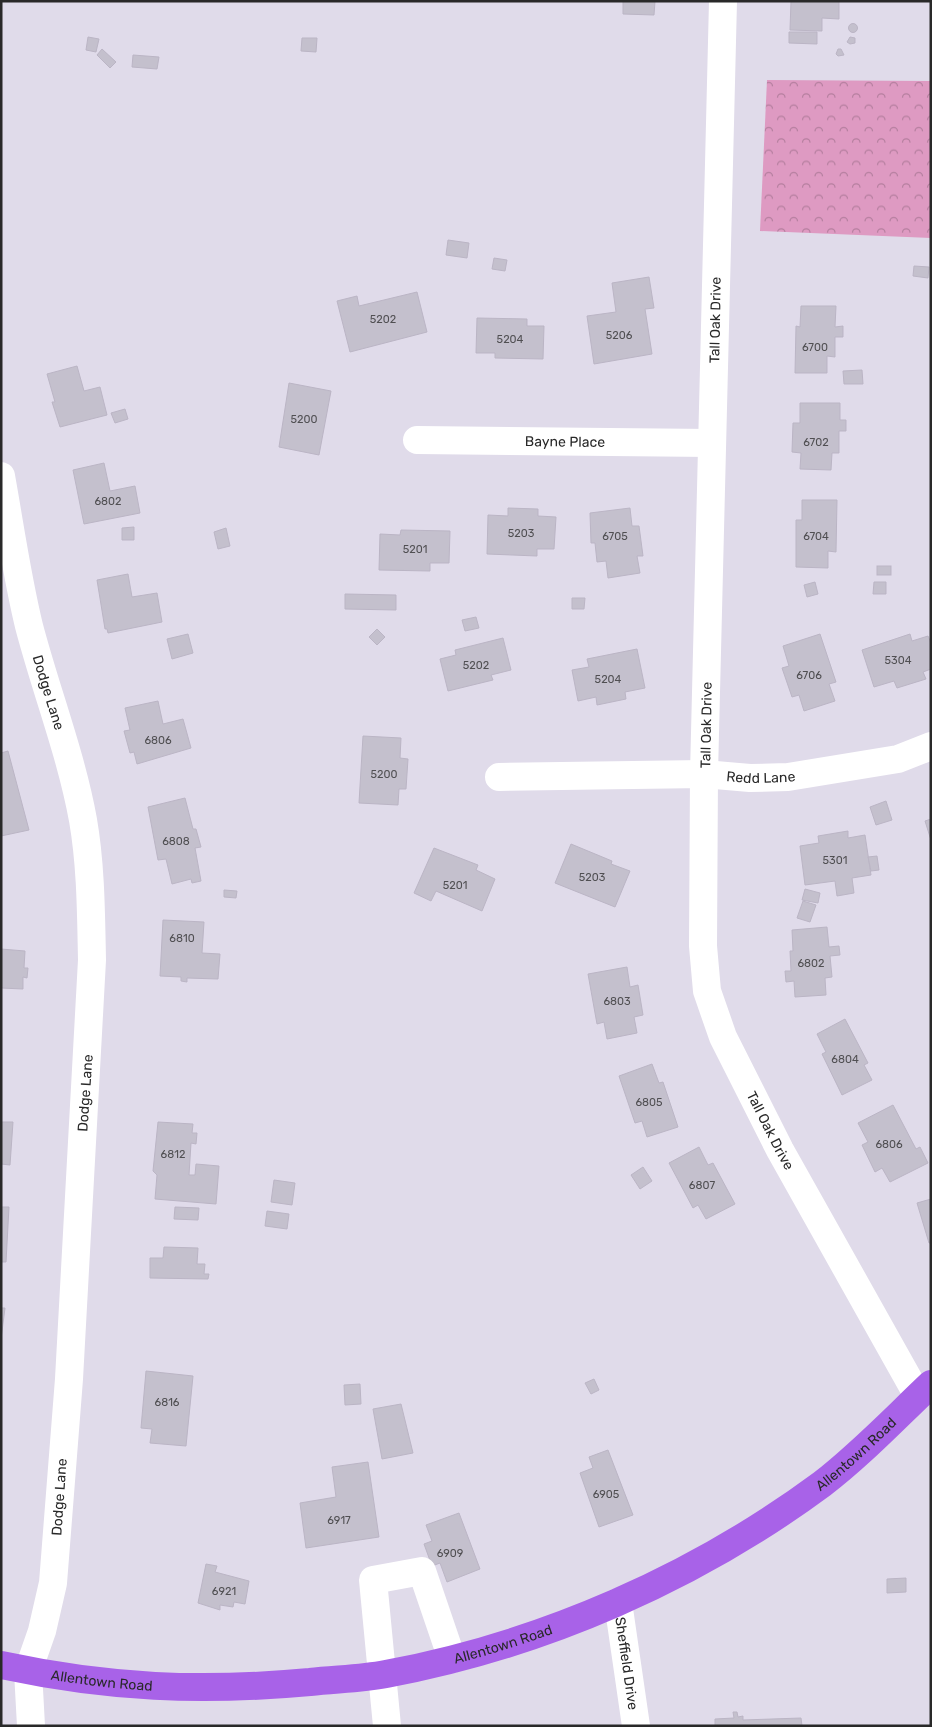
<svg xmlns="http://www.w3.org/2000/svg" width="932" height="1727" viewBox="0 0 932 1727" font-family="Rubik,sans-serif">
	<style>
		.forest { fill: url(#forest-crowns) }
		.building { fill: #c4c0cd; stroke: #bbb5c5 }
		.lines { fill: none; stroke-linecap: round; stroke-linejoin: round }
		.minor { stroke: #fff; stroke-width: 28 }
		.major { stroke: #a862e8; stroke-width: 28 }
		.labels { text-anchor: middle; stroke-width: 4.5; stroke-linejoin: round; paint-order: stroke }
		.number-label { font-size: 11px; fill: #504f52 }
		.street-label { font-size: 14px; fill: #292929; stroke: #fff }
	</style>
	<defs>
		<pattern id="forest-crowns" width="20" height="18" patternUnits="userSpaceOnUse" patternTransform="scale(1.25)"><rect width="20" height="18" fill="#de9ac2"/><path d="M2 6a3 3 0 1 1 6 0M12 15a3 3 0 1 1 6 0" fill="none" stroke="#b47e9e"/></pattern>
	</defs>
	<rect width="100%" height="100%" fill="#e0dbea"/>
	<path class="forest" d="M767 80 931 81V238L760 231Z"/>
	<g class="building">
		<path d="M623 1H655L654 15 623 14Z"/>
		<path d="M791 1H839V19L822 18V31L790 30Z"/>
		<circle cx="853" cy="28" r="4.5"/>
		<path d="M789 32H817V44L789 43Z"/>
		<path d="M88 37 99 39 96 52 86 50Z"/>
		<path d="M850 37 855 38V43L850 44 847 42Z"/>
		<path d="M302 38H317L316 52 301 51Z"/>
		<path d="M102 49 116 62 110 68 97 55Z"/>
		<path d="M838 49H841L844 55 838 56 836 54Z"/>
		<path d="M133 55 159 57 157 69 132 67Z"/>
		<path d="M448 240 469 243 467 258 446 255Z"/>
		<path d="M494 258 507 260 505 271 492 269Z"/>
		<path d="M914 266 929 267 928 278 913 276Z"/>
		<path d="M649 277 654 308 645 309 652 354 594 364 587 316 616 312 612 283Z"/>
		<path d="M417 292 427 332 350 352 337 301 357 296 359 306Z"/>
		<path d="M801 306H836L835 327 843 326V337H835V357L827 356V373H795L796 326 800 327Z"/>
		<path d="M477 318 527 319V326H544L543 359 495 358V353H476Z"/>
		<path d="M77 366 84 391 100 387 107 415 60 427 52 402H55L47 374Z"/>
		<path d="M862 370 863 384H844L843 371Z"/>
		<path d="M289 383 331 391 319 455 279 447Z"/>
		<path d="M800 403H840V420H846V431H839V453H832L831 470 800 469 801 453 792 452 793 423H800Z"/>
		<path d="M125 409 128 419 115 423 111 413Z"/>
		<path d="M104 463 110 491 135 486 140 513 84 524 73 470Z"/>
		<path d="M802 500H837L836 552 828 551V568L796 567V520H802Z"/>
		<path d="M508 508 538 509V516L556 517 554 549H537V556L487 554 488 515 508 516Z"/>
		<path d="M630 508 632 526H639L643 556H637L640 573 608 578 606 561 597 562 595 543H591L590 513Z"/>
		<path d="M134 527V540H122V528Z"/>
		<path d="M226 528 230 546 218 549 214 532Z"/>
		<path d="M401 530 450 531 449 563H430V571L379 570 380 534 400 535Z"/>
		<rect x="877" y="566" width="14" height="9"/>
		<path d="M128 574 132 597 157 593 162 622 108 633 107 629H105L97 580Z"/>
		<path d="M815 582 818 594 807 597 804 585Z"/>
		<path d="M874 582H886V594H873Z"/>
		<path d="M345 594 396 595V610L345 609Z"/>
		<path d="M572 598H585L584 609H572Z"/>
		<path d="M476 617 479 628 465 631 462 620Z"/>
		<path d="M377 629 385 637 377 645 369 637Z"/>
		<path d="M188 634 193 653 172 659 167 639Z"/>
		<path d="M820 634 836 682 829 684 835 701 804 711 799 695 792 697 782 668 789 666 783 646Z"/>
		<path d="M910 634 912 641 928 636 931 643V669L923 672 926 679 897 688 894 681 874 687 862 650Z"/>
		<path d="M503 638 511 670 491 675 493 680 448 691 440 659 456 655 455 650Z"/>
		<path d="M637 649 645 688 625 692 626 699 597 705 596 697 578 701 572 670 589 667 587 659Z"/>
		<path d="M158 701 163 724 183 719 191 748 137 764 134 752 130 753 124 731 130 730 125 708Z"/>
		<path d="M363 736 401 738 400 758 408 759 406 789H399L398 805 359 803Z"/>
		<path d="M8 751 29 830 1 836V753Z"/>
		<path d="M185 798 193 829H196L201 847 195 848 201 881 192 883 191 879 172 884 166 859 158 860 148 807Z"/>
		<path d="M886 801 892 820 876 825 870 807Z"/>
		<path d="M931 819V840L925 821Z"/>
		<path d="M848 831V838L865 835 871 875 852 878 854 893 837 896 835 881 805 885 800 846 819 843 818 836Z"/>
		<path d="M571 844 612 861 611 864 630 871 615 907 555 883Z"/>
		<path d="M434 848 478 865 476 870 495 879 482 911 436 891 431 901 414 893Z"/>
		<path d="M877 856 879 870 871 871 868 857Z"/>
		<path d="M805 889 820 893 818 903 802 900Z"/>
		<path d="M224 890 237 891 236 898 224 897Z"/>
		<path d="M803 901 816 905 810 922 797 918Z"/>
		<path d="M163 920 204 922 202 953 220 954 218 979 187 978V982L181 981V977L160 976Z"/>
		<path d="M827 927 829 947 839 946 840 955 830 956 832 977 825 978 826 995 795 997 794 981 786 982 785 971H791L790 951H793L792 930Z"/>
		<path d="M1 949 25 951 24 968H28L27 978 23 977V989L1 988Z"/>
		<path d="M627 967 630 987 638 985 643 1015 634 1017 637 1033 607 1039 604 1022 597 1024 588 974Z"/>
		<path d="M845 1019 868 1063 864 1065 872 1080 842 1095 822 1054 826 1052 817 1034Z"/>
		<path d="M652 1064 659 1083 663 1082 678 1127 647 1137 642 1121 635 1123 619 1076Z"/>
		<path d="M893 1105 916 1149 920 1147 928 1163 890 1182 882 1168 875 1172 862 1145 868 1142 858 1123Z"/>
		<path d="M1 1122H13L10 1165 1 1164Z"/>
		<path d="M158 1122 193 1124 192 1133H197L196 1144 191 1143 189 1175H195L196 1164 219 1166 216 1204 155 1199 157 1175 153 1171Z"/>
		<path d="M699 1147 708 1165 713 1163 735 1204 706 1219 698 1205 693 1208 669 1163Z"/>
		<path d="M643 1167 652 1181 640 1189 631 1175Z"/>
		<path d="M274 1180 295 1183 292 1205 271 1202Z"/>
		<path d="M931 1199V1243H929L917 1203Z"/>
		<path d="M1 1207H9L6 1262H1Z"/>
		<path d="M175 1207 199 1208 198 1220 174 1219Z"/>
		<path d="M267 1211 289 1214 287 1229 265 1226Z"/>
		<path d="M164 1247 198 1248 197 1264H205L204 1274H209L208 1279 150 1278V1258H163Z"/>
		<path d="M1 1308H5L1 1339Z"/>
		<path d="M146 1371 193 1376 186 1446 150 1443 152 1429 141 1428Z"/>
		<path d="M594 1379 599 1390 591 1394 585 1383Z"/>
		<path d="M360 1384 361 1404 345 1405 344 1385Z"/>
		<path d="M401 1404 413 1453 382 1459 373 1409Z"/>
		<path d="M608 1450 633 1515 599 1527 580 1473 593 1468 589 1457Z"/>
		<path d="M368 1462 379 1537 306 1548 300 1503 336 1497 332 1467Z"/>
		<path d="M459 1513 480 1569 447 1582 440 1563 432 1566 424 1544 432 1541 426 1525Z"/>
		<path d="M206 1564 217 1566 215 1572 249 1581 245 1604 234 1602 233 1607 220 1605V1610L198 1603Z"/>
		<path d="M906 1578V1592L887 1593V1579Z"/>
		<path d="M733 1712H737L738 1717 743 1716V1720L801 1718 802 1726H715V1719L734 1718Z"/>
	</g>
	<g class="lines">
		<g class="minor">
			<path id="s1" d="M723 1 704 774 703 946 707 991 723 1037 780 1150 918 1396"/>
			<path id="s2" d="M417 440 712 443"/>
			<path id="s3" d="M1 476C10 526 17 577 29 626 46 691 71 754 83 820 91 866 91 914 92 960L69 1379 53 1583 42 1631 28 1671 31 1726"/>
			<path id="s4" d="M499 777 704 774 750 778 788 777 898 759 931 746"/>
			<path id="s5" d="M618 1602 636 1726"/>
			<path d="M387 1726 373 1580 422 1571 452 1659"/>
		</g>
		<path class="major" id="s6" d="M1 1665C108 1688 201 1692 310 1682 335 1679 361 1679 386 1674 542 1645 695 1578 822 1484 861 1454 895 1418 931 1384"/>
	</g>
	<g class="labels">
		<g class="number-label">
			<text x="383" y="323">5202</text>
			<text x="619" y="339">5206</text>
			<text x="510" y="343">5204</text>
			<text x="815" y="351">6700</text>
			<text x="304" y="423">5200</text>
			<text x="816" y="446">6702</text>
			<text x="108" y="505">6802</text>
			<text x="521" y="537">5203</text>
			<text x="615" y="540">6705</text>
			<text x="816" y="540">6704</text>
			<text x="415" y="553">5201</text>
			<text x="898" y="664">5304</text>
			<text x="476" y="669">5202</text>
			<text x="809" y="679">6706</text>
			<text x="608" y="683">5204</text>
			<text x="158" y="744">6806</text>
			<text x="384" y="778">5200</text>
			<text x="176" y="845">6808</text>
			<text x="835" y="864">5301</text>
			<text x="592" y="881">5203</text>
			<text x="455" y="889">5201</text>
			<text x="182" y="942">6810</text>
			<text x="811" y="967">6802</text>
			<text x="617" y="1005">6803</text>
			<text x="845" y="1063">6804</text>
			<text x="649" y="1106">6805</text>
			<text x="889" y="1148">6806</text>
			<text x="173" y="1158">6812</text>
			<text x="702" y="1189">6807</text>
			<text x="167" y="1406">6816</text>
			<text x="606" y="1498">6905</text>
			<text x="339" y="1524">6917</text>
			<text x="450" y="1557">6909</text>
			<text x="224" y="1595">6921</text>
		</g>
		<g class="street-label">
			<text transform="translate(715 320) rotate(-89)" y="5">Tall Oak Drive</text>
			<text dy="5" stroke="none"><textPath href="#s2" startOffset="148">Bayne Place</textPath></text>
			<text dy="5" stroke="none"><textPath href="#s3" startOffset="222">Dodge Lane</textPath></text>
			<text transform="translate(706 725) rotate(-89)" y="5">Tall Oak Drive</text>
			<text dy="5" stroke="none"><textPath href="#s4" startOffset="262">Redd Lane</textPath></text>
			<text transform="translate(85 1093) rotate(-86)" y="5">Dodge Lane</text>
			<text dy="5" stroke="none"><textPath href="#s1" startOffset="1144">Tall Oak Drive</textPath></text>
			<text dy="5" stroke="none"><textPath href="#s6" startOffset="912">Allentown Road</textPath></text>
			<text transform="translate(59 1497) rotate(-86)" y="5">Dodge Lane</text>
			<text dy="5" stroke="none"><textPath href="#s6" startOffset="508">Allentown Road</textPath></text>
			<text dy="5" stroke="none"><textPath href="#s5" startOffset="62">Sheffield Drive</textPath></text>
			<text dy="5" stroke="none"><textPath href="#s6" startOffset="102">Allentown Road</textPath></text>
		</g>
	</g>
	<rect width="932" height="1727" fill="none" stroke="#292929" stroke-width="5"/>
</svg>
